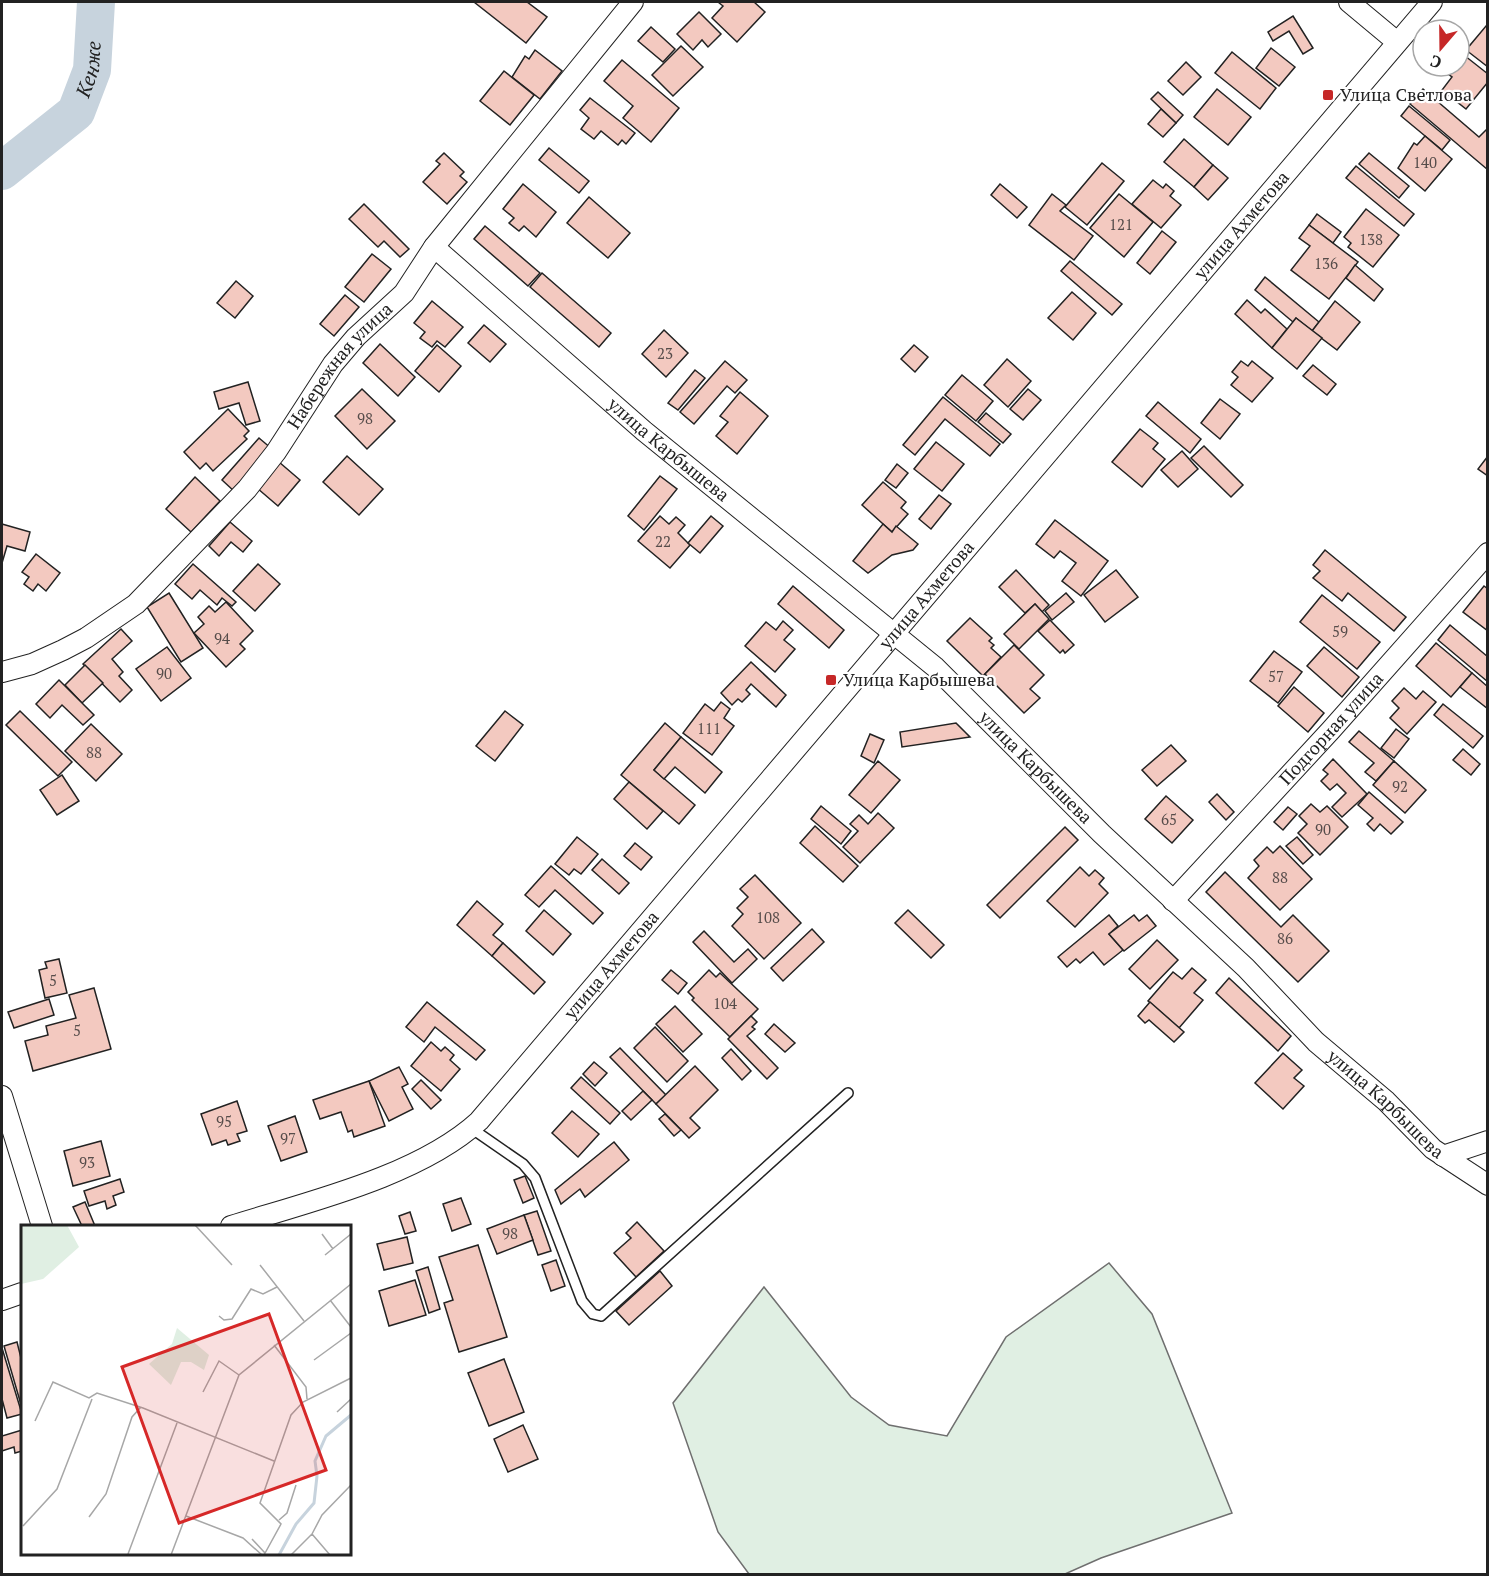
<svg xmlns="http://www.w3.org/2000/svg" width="1489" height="1576" viewBox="0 0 1489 1576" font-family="'PT Serif',serif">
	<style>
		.green { fill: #e0efe3; stroke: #6f6f6f; stroke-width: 1.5 }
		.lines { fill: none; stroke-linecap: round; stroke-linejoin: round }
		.river { stroke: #c7d3dd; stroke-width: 38 }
		.building { fill: #f3c9c0; stroke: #222; stroke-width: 1.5 }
		.lane-casing { stroke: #222; stroke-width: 12 }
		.street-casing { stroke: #222; stroke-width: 22 }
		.lane { stroke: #fff; stroke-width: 9 }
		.street { stroke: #fff; stroke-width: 20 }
		.poi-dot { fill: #c62828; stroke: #fff; stroke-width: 2 }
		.labels { text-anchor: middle; stroke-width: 4.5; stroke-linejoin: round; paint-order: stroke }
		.number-label { font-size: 15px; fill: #564c4a }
		.poi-label { font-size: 18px; fill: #222; stroke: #fff; text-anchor: start }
		.street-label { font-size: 18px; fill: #222; stroke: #fff }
		.water-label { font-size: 20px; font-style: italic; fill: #222; stroke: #fff }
		.inset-river { fill: none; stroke: #c7d3dd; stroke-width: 3 }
		.inset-road { fill: none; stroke: #a7a7a7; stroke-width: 1.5 }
		.view { fill: #d62828; fill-opacity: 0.15; stroke: #d62828; stroke-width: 3 }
		.inset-edge { fill: none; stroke: #222; stroke-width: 3 }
	</style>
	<rect width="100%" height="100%" fill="#fff"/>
	<path class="green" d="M1109 1263 1152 1314 1232 1513 1101 1558 1065 1574H749L718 1532 673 1403 764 1287 851 1397 889 1425 947 1436 1006 1337Z"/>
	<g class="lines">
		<path class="river" id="s1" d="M2 171 76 112 92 70 96 2"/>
	</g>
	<g class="building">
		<path d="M474 2H527L547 17 526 43Z"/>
		<path d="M718 2H754L765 12 737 42 712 18 723 6Z"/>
		<path d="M699 12 721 34 708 47 702 40 693 50 677 34Z"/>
		<path d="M1293 16 1313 48 1303 54 1289 31 1273 41 1268 32Z"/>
		<path d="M1486 26 1488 28V67L1466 50Z"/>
		<path d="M651 27 675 49 663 62 638 41Z"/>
		<path d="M681 46 703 67 673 96 652 75Z"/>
		<path d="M1271 48 1295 67 1279 86 1256 68Z"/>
		<path d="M535 50 562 71 540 99 512 77 525 56 529 59Z"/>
		<path d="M1232 52 1276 88 1260 109 1215 73Z"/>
		<path d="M1460 52 1488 74V82L1466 109 1442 90 1452 77 1444 71 1448 66H1459Z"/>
		<path d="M622 60 679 108 651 142 623 118 633 106 604 81Z"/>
		<path d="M1186 62 1201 77 1183 95 1168 81Z"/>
		<path d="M504 71 534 95 510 125 480 101Z"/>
		<path d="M1217 89 1251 117 1228 145 1194 117Z"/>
		<path d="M1423 89 1479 137 1488 128V170L1410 104Z"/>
		<path d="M1158 92 1183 115 1176 123 1151 99Z"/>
		<path d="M590 98 635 133 626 144 622 140 618 145 601 131 594 139 581 129 589 118 580 110Z"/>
		<path d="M1409 106 1450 140 1442 150 1401 116Z"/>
		<path d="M1161 109 1176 123 1163 137 1148 124Z"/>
		<path d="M1425 136 1452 159 1425 191 1398 168 1414 143 1417 145Z"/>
		<path d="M1184 139 1213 165 1194 187 1164 162Z"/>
		<path d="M549 148 589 181 579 193 539 160Z"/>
		<path d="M444 153 464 172 460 176 467 182 447 204 423 182 440 164 436 161Z"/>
		<path d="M1369 153 1409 186 1399 198 1359 164Z"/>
		<path d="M1102 163 1124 181 1087 225 1065 207Z"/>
		<path d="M1213 165 1228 178 1208 200 1194 187Z"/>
		<path d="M1356 166 1414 214 1404 226 1346 178Z"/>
		<path d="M1153 180 1163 188 1166 184 1174 191 1170 196 1181 205 1161 228 1132 204Z"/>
		<path d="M523 184 556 212 536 237 524 226 519 231 509 223 514 218 503 209Z"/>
		<path d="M1000 184 1027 207 1017 218 991 195Z"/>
		<path d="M1052 194 1066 205 1060 211 1093 236 1074 260 1029 225Z"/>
		<path d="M1119 194 1153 222 1124 257 1090 228Z"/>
		<path d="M589 197 630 233 608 258 567 223Z"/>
		<path d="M364 204 409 249 400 257 384 241 378 247 349 219Z"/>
		<path d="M1366 209 1399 235 1373 267 1348 247 1351 243 1344 237Z"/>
		<path d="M1317 214 1341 232 1333 243 1309 225Z"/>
		<path d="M1309 225 1358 262 1329 299 1291 270 1310 246 1299 238Z"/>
		<path d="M485 226 540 273 528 286 474 239Z"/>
		<path d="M1162 231 1176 242 1150 274 1137 263Z"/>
		<path d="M372 254 391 269 364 302 345 287Z"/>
		<path d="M1070 261 1122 304 1112 315 1061 271Z"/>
		<path d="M1355 265 1383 289 1374 301 1346 278Z"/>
		<path d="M542 273 611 333 599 347 530 287Z"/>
		<path d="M1265 277 1319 322 1312 331 1296 318 1293 322 1255 290Z"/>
		<path d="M236 281 253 296 235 318 217 303Z"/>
		<path d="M1072 292 1096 313 1073 340 1048 318Z"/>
		<path d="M345 295 359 307 334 336 320 324Z"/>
		<path d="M1247 300 1261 313 1265 309 1287 329 1272 348 1235 314Z"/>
		<path d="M432 301 463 327 445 347 437 341 432 347 420 338 425 332 414 323Z"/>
		<path d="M1335 301 1360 322 1337 350 1312 331Z"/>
		<path d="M1296 318 1322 338 1297 369 1272 348Z"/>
		<path d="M484 325 506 344 490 362 468 343Z"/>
		<path d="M664 330 688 353 666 377 642 354Z"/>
		<path d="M380 344 415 377 398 396 363 363Z"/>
		<path d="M437 345 461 366 439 392 415 371Z"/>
		<path d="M914 345 928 357 915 372 901 359Z"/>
		<path d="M1007 359 1031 381 1008 407 984 385Z"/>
		<path d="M725 361 747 380 735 393 727 386 694 424 680 412Z"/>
		<path d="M1241 361 1248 366 1252 361 1273 378 1252 402 1231 385 1238 377 1232 372Z"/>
		<path d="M1313 365 1336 384 1327 395 1303 376Z"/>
		<path d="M695 370 705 378 678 410 668 403Z"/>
		<path d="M962 375 993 401 976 421 945 395Z"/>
		<path d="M248 382 260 421 246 425 239 403 219 409 214 392Z"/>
		<path d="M362 389 395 421 367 449 335 416Z"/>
		<path d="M1028 389 1041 400 1023 420 1010 409Z"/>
		<path d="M740 392 768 416 737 454 716 436 728 422 720 416Z"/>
		<path d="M943 397 1000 444 990 456 945 419 915 455 903 445Z"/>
		<path d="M1220 399 1240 414 1220 439 1201 423Z"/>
		<path d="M1158 402 1201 439 1190 453 1146 416Z"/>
		<path d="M228 409 249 431 244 436 247 439 213 471 206 463 200 469 184 452Z"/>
		<path d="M986 413 1011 434 1003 443 978 422Z"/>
		<path d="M1140 429 1158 443 1153 449 1165 459 1142 487 1112 462Z"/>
		<path d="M259 438 272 449 235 492 222 480Z"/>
		<path d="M936 442 964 464 942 491 914 469Z"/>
		<path d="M1204 446 1243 485 1231 497 1191 458Z"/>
		<path d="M1182 451 1198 469 1178 487 1161 470Z"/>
		<path d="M347 456 383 489 359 515 323 482Z"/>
		<path d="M1488 456V476L1478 469Z"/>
		<path d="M279 462 300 480 278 506 257 488Z"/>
		<path d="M897 464 908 473 896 488 885 480Z"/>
		<path d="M660 476 677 489 644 530 628 516Z"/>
		<path d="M195 477 220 501 191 532 166 509Z"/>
		<path d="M883 482 906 502 901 508 908 514 892 532 862 505Z"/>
		<path d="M939 495 951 504 931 529 919 519Z"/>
		<path d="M660 516 669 524 676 517 685 525 678 533 690 545 670 568 638 541Z"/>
		<path d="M711 516 723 526 700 553 688 543Z"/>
		<path d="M1055 520 1108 561 1081 596 1062 581 1076 563 1060 551 1054 558 1036 544Z"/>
		<path d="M230 522 252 541 243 552 231 542 219 556 209 546Z"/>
		<path d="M2 524 30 532 25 551 7 546 2 563Z"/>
		<path d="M883 524 892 532 896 526 918 544 913 550 892 555 868 573 853 561Z"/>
		<path d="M1325 550 1406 617 1394 631 1348 593 1342 601 1313 578 1320 571 1313 565Z"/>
		<path d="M36 554 60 573 46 591 38 584 33 591 24 584 29 577 22 572Z"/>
		<path d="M193 564 236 602 232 606 222 598 217 605 200 590 192 599 175 584Z"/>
		<path d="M258 564 280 584 255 611 233 591Z"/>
		<path d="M1016 570 1049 605 1042 612 1035 604 1025 613 999 587Z"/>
		<path d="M1116 570 1138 597 1105 622 1084 595Z"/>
		<path d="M793 586 844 630 829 648 778 604Z"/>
		<path d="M1484 586 1488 589V631L1463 612Z"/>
		<path d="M169 593 203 648 181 662 147 607Z"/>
		<path d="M1066 593 1074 602 1052 620 1045 611Z"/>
		<path d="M1322 595 1380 642 1357 669 1300 622Z"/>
		<path d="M226 602 253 631 240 644 245 649 226 667 194 633 204 624 198 617 209 606 215 612Z"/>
		<path d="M1035 604 1049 619 1019 649 1004 634Z"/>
		<path d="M970 618 992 638 989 641 994 645 991 648 1001 657 983 676 947 641Z"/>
		<path d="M1050 620 1074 645 1065 653 1063 650 1060 653 1038 631Z"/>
		<path d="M783 621 793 630 784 640 795 649 775 672 745 646 766 622 776 630Z"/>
		<path d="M1450 625 1488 657V682L1438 640Z"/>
		<path d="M121 629 132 641 112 659 123 672 119 676 132 690 120 702 83 664Z"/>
		<path d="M1436 643 1472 673 1451 697 1416 666Z"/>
		<path d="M1014 645 1044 675 1030 689 1040 698 1024 713 985 674Z"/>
		<path d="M167 647 191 678 161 701 136 669Z"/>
		<path d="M1324 647 1359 677 1342 697 1307 666Z"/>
		<path d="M1274 651 1302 672 1278 703 1250 681Z"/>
		<path d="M751 662 786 695 776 707 751 684 746 690 750 694 742 702 738 699 732 705 721 693Z"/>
		<path d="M85 665 103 683 82 703 65 685Z"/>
		<path d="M1472 673 1488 687V709L1460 687Z"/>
		<path d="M59 680 94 715 83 725 62 705 50 718 36 704Z"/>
		<path d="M1294 687 1324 713 1308 732 1278 706Z"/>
		<path d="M1404 688 1416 699 1423 691 1436 702 1407 734 1390 718 1399 708 1392 701Z"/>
		<path d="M721 702 730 709 724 718 734 726 712 755 683 733 705 704 714 711Z"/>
		<path d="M1443 704 1483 736 1473 748 1434 715Z"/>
		<path d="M20 711 72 762 58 776 6 725Z"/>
		<path d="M505 711 523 725 495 761 476 746Z"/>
		<path d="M665 723 681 737 654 770 695 805 679 824 621 775Z"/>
		<path d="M956 723 970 737 902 747 900 732Z"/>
		<path d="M91 724 122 754 96 781 65 751Z"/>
		<path d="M1396 729 1409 739 1394 758 1381 748Z"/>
		<path d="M1359 731 1394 761 1376 781 1365 772 1374 763 1349 742Z"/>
		<path d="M870 734 884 740 874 763 861 756Z"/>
		<path d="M681 737 722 772 705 793 675 767 664 779 654 770Z"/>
		<path d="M1171 745 1186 761 1157 786 1142 770Z"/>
		<path d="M1463 749 1480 764 1471 775 1453 760Z"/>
		<path d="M1333 759 1367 794 1342 817 1332 807 1346 793 1337 784 1330 790 1321 781 1328 774 1323 770Z"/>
		<path d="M878 761 900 780 871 813 849 795Z"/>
		<path d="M1394 761 1426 790 1405 813 1373 785Z"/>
		<path d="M62 775 79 801 57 815 40 790Z"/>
		<path d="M629 782 663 811 647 829 614 799Z"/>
		<path d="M1369 792 1403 822 1391 834 1380 824 1374 831 1367 824 1373 818 1358 805Z"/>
		<path d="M1217 794 1234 812 1226 820 1209 802Z"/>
		<path d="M1166 796 1193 820 1172 843 1145 819Z"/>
		<path d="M1311 804 1320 812 1327 806 1348 827 1320 855 1298 833 1307 824 1299 816Z"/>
		<path d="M821 806 851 831 841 844 811 819Z"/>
		<path d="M1288 807 1297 814 1283 830 1274 822Z"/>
		<path d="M878 813 894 828 860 863 843 847 858 831 850 824 859 815 868 824Z"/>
		<path d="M815 826 858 866 843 882 800 843Z"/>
		<path d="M1065 827 1078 840 1000 918 987 905Z"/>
		<path d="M577 837 598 854 581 874 574 869 569 875 555 864Z"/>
		<path d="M1297 837 1313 855 1303 864 1286 846Z"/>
		<path d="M635 843 652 857 641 870 624 856Z"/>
		<path d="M1280 846 1312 879 1280 910 1248 878 1259 866 1254 860 1267 847 1273 853Z"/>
		<path d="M602 859 629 883 619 894 592 870Z"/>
		<path d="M551 866 603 913 593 924 555 890 539 907 525 895Z"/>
		<path d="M1080 867 1089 876 1095 870 1104 878 1099 884 1108 893 1075 927 1047 901Z"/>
		<path d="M1225 872 1281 927 1293 915 1329 951 1298 982 1206 892Z"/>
		<path d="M755 875 801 923 764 959 732 926 743 914 737 908 748 897 740 889Z"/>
		<path d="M477 901 503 924 493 935 503 943 492 956 457 925Z"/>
		<path d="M544 910 571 934 553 955 526 931Z"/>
		<path d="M908 910 944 945 931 958 895 923Z"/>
		<path d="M1109 915 1118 926 1109 934 1123 950 1104 965 1093 952 1080 963 1076 959 1067 967 1058 957Z"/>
		<path d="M1134 915 1139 921 1147 915 1156 926 1124 951 1109 934Z"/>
		<path d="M812 929 824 942 783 981 771 968Z"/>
		<path d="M704 931 734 962 748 949 757 959 732 983 693 942Z"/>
		<path d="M1157 940 1178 960 1150 989 1129 969Z"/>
		<path d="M503 943 545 982 534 994 492 956Z"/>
		<path d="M59 959 67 993 45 998 39 970 47 968 45 962Z"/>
		<path d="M1192 968 1206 980 1194 993 1203 1000 1179 1028 1148 1001 1173 972 1182 979Z"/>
		<path d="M671 970 687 983 678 994 662 980Z"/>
		<path d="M709 970 716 977 720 973 758 1009 730 1037 692 1000 694 998 688 992Z"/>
		<path d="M1229 978 1291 1036 1278 1051 1216 993Z"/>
		<path d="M94 988 111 1049 33 1071 25 1041 48 1035 46 1026 76 1018 69 995Z"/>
		<path d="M49 999 54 1015 14 1028 8 1012Z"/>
		<path d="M427 1002 485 1050 476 1060 435 1027 424 1042 406 1027Z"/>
		<path d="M1150 1002 1184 1032 1174 1042 1149 1020 1145 1023 1138 1016Z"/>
		<path d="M675 1006 702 1034 683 1052 656 1024Z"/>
		<path d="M751 1016 757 1022 752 1027 755 1029 747 1036 778 1068 767 1079 728 1039Z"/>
		<path d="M774 1024 795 1043 785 1052 765 1034Z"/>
		<path d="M655 1027 688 1061 667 1082 634 1048Z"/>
		<path d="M431 1042 441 1051 445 1047 454 1055 450 1060 460 1069 441 1091 411 1066Z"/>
		<path d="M620 1048 666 1095 656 1104 610 1057Z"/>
		<path d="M731 1049 751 1071 742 1080 722 1058Z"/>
		<path d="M1283 1053 1302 1070 1294 1078 1304 1086 1283 1109 1255 1083Z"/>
		<path d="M594 1062 607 1073 595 1086 583 1074Z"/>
		<path d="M695 1066 718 1090 690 1118 700 1128 689 1138 656 1104Z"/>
		<path d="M399 1067 408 1084 402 1087 413 1109 389 1121 369 1081Z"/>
		<path d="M581 1077 620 1113 610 1124 571 1088Z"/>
		<path d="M421 1080 441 1100 431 1109 412 1089Z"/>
		<path d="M369 1081 385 1126 354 1137 352 1130 348 1132 341 1112 320 1119 313 1100Z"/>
		<path d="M643 1091 652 1100 631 1120 622 1111Z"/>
		<path d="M237 1101 247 1131 237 1134 240 1141 228 1145 226 1140 212 1145 201 1114Z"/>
		<path d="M572 1111 599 1134 578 1157 552 1133Z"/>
		<path d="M665 1114 681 1130 674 1136 659 1119Z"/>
		<path d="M295 1116 307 1152 281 1161 268 1126Z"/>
		<path d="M101 1141 110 1176 73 1186 64 1151Z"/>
		<path d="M614 1142 629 1160 585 1197 580 1189 561 1204 555 1190Z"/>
		<path d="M525 1176 534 1198 523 1203 514 1180Z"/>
		<path d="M120 1179 124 1192 113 1196 116 1205 107 1209 105 1201 89 1206 84 1191Z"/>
		<path d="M461 1198 471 1224 452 1231 443 1204Z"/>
		<path d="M85 1202 95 1226H82L73 1207Z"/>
		<path d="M537 1211 551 1251 538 1255 524 1215Z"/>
		<path d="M410 1212 416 1231 405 1234 399 1216Z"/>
		<path d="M524 1215 533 1240 497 1254 487 1229Z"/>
		<path d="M637 1222 664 1251 636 1277 614 1253 631 1238 626 1233Z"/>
		<path d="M407 1237 413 1263 384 1270 377 1244Z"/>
		<path d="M478 1245 507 1337 459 1352 444 1303 453 1300 439 1257Z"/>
		<path d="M556 1260 565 1286 551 1291 542 1265Z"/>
		<path d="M428 1267 440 1309 429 1313 416 1271Z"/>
		<path d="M660 1271 672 1286 629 1325 616 1311Z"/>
		<path d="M415 1280 426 1315 389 1326 379 1291Z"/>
		<path d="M17 1342 22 1362V1408L4 1346Z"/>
		<path d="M2 1348 22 1414 7 1418 2 1399Z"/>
		<path d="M504 1359 524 1412 489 1426 468 1373Z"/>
		<path d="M523 1425 538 1459 508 1472 494 1439Z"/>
		<path d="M22 1430V1451L15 1453 14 1447 2 1451V1436Z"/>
	</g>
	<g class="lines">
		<defs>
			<path id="lane" d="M471 1128 523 1164 535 1178 582 1301 593 1314 601 1316 848 1093"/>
			<g id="street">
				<path d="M1349 2 1397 42"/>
				<path id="s2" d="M434 247 644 431 935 667 1102 834 1246 968 1316 1042 1386 1101 1433 1149 1488 1185"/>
				<path id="s3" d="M2 672 32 664 63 650 86 638 136 604 247 489 276 452 333 364 356 337 404 293 434 247 633 2"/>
				<path id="s4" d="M1173 901 1331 730 1488 553"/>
				<path d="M2 1096 42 1226"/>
				<path d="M1443 1156 1488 1141"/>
				<path id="s5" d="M231 1226C308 1202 419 1176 479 1121L1432 2"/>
				<path d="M2 1300 22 1293"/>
			</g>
		</defs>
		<use href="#lane" class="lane-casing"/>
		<use href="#street" class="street-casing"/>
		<use href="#lane" class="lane"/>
		<use href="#street" class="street"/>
	</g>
	<g class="poi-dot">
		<rect x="1322" y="89" width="12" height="12" rx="3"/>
		<rect x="825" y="674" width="12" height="12" rx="3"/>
	</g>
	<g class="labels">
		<g class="number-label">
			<text x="1425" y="168">140</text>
			<text x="1121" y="230">121</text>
			<text x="1371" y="245">138</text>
			<text x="1326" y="269">136</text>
			<text x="665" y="359">23</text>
			<text x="365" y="424">98</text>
			<text x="663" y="547">22</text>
			<text x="1340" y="637">59</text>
			<text x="222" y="644">94</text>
			<text x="164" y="679">90</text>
			<text x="1276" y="682">57</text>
			<text x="709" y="734">111</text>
			<text x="94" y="758">88</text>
			<text x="1400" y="792">92</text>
			<text x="1169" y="825">65</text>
			<text x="1323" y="835">90</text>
			<text x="1280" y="883">88</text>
			<text x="768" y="923">108</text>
			<text x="1285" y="944">86</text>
			<text x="53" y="986">5</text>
			<text x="725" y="1009">104</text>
			<text x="77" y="1036">5</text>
			<text x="224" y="1127">95</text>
			<text x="288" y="1144">97</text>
			<text x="87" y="1168">93</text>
			<text x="510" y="1239">98</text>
		</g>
		<g class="poi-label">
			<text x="1340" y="101">Улица Светлова</text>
			<text x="843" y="686">Улица Карбышева</text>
		</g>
		<g class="street-label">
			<text dy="6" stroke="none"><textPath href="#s5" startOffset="1448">улица Ахметова</textPath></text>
			<text dy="6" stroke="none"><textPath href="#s3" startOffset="466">Набережная улица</textPath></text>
			<text dy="6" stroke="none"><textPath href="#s2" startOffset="310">улица Карбышева</textPath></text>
			<text dy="6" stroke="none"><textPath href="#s5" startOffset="962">улица Ахметова</textPath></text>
			<text dy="6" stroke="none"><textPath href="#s4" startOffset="234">Подгорная улица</textPath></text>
			<text dy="6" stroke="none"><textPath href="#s2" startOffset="796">улица Карбышева</textPath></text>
			<text dy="6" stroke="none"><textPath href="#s5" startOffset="476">улица Ахметова</textPath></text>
			<text dy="6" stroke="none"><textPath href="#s2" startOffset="1282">улица Карбышева</textPath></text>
		</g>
		<g class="water-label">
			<text dy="7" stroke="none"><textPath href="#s1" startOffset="140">Кенже</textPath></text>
		</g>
	</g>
	<g transform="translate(21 1225)">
		<rect width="330" height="330" fill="#fff"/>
		<path d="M0 0H46L58 22 22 54 0 59ZM156 103 188 130 183 145 170 137H160L150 160 128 139 151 119Z" fill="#e0efe3"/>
		<path class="inset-river" d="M258 330 275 299 293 278 296 251 294 236 305 211 330 190"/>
		<path class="inset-road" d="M174 0 211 40M301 9 312 24M304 30 330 9M239 40 283 96M309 75 330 102M198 91 203 95 211 94 230 64 242 69 256 62M253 120 285 162 286 174M293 135 330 108M182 167 198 136 218 150M316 187 330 174M14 196 32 157 68 173 76 168 122 183 253 236M165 291 222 313 241 330M68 292 85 269 111 192 120 182M258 295 266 288 275 260M2 301 36 264 71 174M291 309 301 290 330 260M291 309 309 330M231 314 244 328M107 329 156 198M150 330 218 150 330 59M243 330 260 299 239 278 270 190 282 177 330 153M270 330 291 309"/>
		<path class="view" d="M248 89 305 245 158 298 101 142Z"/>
		<rect width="330" height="330" class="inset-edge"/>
	</g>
	<rect width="1489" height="1576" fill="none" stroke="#222222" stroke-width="6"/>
	<g transform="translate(1441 48) rotate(200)"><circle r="28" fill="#ffffff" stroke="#a7a7a7" stroke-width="1.5"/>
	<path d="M0-4.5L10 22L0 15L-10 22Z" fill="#c62828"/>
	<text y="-9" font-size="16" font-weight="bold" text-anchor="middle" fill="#222222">С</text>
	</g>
</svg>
